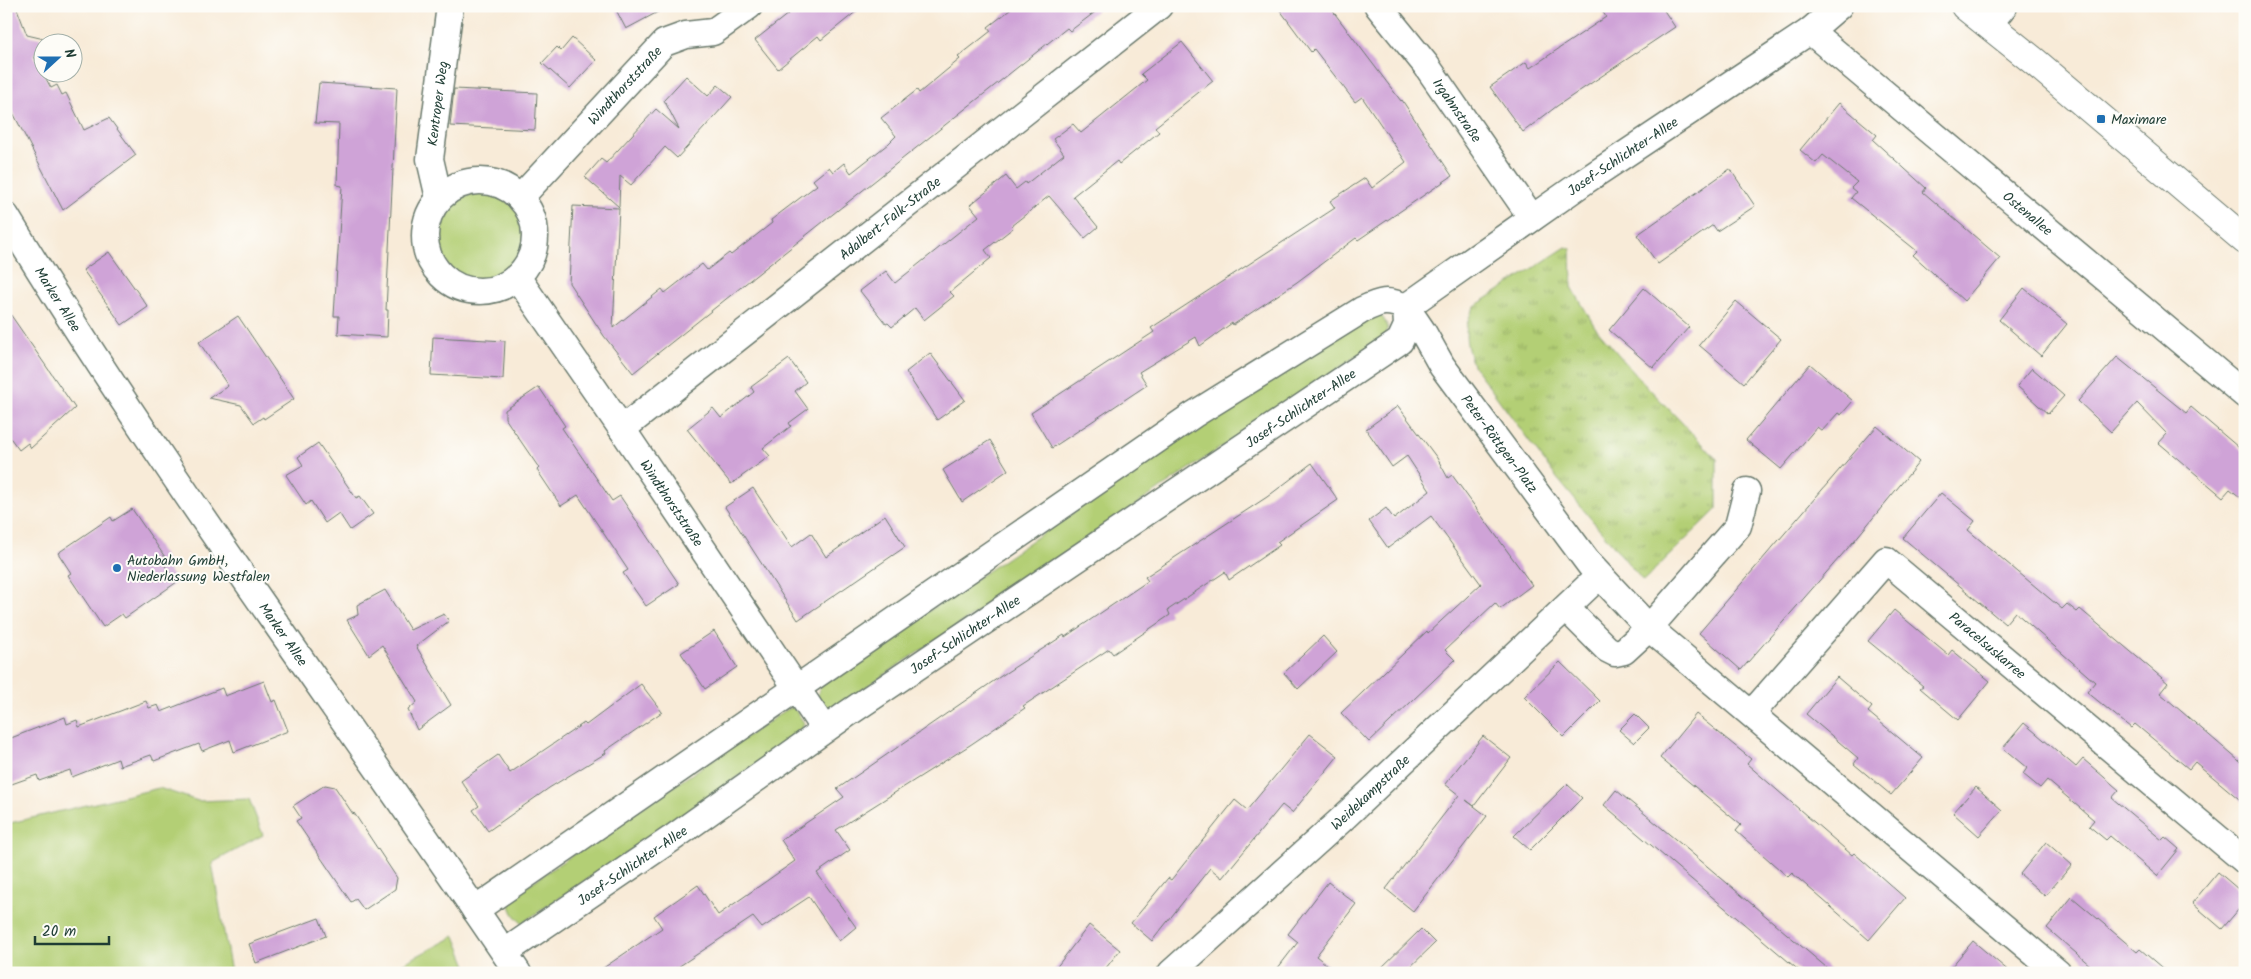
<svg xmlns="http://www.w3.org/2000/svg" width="2251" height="979" viewBox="0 0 2251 979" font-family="Kalam,sans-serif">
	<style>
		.grass { fill: #b3cf75; stroke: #698654 }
		.park { fill: url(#park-tufts); stroke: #698654 }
		.building { fill: #cfa3d7 }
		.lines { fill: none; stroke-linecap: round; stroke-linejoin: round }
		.minor-casing { stroke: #6b7a6d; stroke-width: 29 }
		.major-casing { stroke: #6b7a6d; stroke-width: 30 }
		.minor { stroke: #fff; stroke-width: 26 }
		.major { stroke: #fff; stroke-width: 28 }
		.poi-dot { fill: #1f6fb2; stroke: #fdfcf7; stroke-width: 2 }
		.labels { text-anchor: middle; stroke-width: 4; stroke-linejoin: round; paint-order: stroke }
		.street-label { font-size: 14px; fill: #1f3d34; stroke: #fdfcf7 }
		.poi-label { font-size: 14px; fill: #1f3d34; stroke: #fdfcf7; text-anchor: start }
	</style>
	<defs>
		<pattern id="park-tufts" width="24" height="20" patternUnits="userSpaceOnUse" patternTransform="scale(1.25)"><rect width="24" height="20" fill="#b3cf75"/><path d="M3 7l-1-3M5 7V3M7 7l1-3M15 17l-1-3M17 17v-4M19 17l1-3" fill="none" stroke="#91a961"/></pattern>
	</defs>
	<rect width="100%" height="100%" fill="#fdfcf7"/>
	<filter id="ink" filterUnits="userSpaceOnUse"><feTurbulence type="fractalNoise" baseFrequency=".02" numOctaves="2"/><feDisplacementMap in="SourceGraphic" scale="10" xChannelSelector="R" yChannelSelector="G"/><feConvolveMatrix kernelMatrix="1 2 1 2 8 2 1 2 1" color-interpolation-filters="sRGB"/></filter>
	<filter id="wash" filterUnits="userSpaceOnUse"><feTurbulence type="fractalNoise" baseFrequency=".0096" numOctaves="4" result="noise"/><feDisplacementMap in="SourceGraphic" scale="20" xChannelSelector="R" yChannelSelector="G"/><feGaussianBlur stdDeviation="1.12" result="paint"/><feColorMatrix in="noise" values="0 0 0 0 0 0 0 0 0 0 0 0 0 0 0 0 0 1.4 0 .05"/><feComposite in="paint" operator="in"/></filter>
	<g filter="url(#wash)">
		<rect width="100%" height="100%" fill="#f8ebd8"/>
		<g class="grass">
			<circle cx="481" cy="237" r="44"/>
			<path d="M1378 314 1383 318 1388 327 1383 338 834 709C820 707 813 697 822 684L1336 333Z"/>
			<path d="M789 708H794L804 723 801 732 679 818 522 923C513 916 510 909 509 898Z"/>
			<path d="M159 788 198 801 249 799 263 835 212 863 231 973H6V824Z"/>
			<path d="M455 936 470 973H385Z"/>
		</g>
		<path class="park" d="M1566 247 1571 249 1572 287 1595 327 1635 374 1717 459V509L1643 581 1556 477 1473 365C1465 343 1462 327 1475 306Z"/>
		<g id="blocks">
			<g class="building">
				<path d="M6 6H16L27 35 44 39 34 56 51 88 57 85 62 95 66 93 84 130 109 118 136 155 63 210 6 99Z"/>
				<path d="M614 6H669L626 29Z"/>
				<path d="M798 6H863L821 40 818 36 778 69 755 40Z"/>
				<path d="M1015 6H1103L1070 31 1067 28 633 373 604 336 569 283 573 206 619 208 613 328 662 289 665 293 702 264 707 270 729 253 731 255 772 223 771 220 817 185 813 180 829 167 833 172 844 163 851 173 888 144 896 136 881 118 917 90 919 93 960 59 958 57 991 31 988 27Z"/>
				<path d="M1277 6H1329L1401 101 1402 100 1452 176 1358 240 1356 238 1297 282 1233 325 1232 323 1200 346 1196 337 1139 372 1147 385 1052 448 1031 413 1154 332 1151 328 1335 208 1330 201 1365 178 1372 188 1406 162 1362 97 1355 102 1314 49 1311 52Z"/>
				<path d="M1599 6H1661L1675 27 1557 106 1523 132 1490 87 1526 62 1530 68 1606 17Z"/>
				<path d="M572 38 596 60 570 88 542 63 557 47 561 51Z"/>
				<path d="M1182 42 1213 81 1155 127 1159 132 1119 164 1117 161 1073 196 1098 227 1085 238 1049 196 1011 226 1013 228 985 250 991 258 950 292 954 296 924 320 915 308 892 327 888 323 886 324 860 291 886 271 895 283 979 216 970 205 1006 176 1016 189 1025 182 1026 184 1064 154 1053 139 1073 124 1081 133 1147 80 1141 74Z"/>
				<path d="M686 76 708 96 718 85 732 97 677 158 665 147 631 185 620 176 619 207 585 177 601 159 606 163 656 109 679 129 664 100Z"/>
				<path d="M319 83 397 88 386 310H388L387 337 338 334 339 316H334L342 186 337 185 339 124 315 123Z"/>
				<path d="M454 89 537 93 535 130 450 126Z"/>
				<path d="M1839 103 1877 135 1873 140 1926 188 1923 192 2000 258 1964 301 1913 255 1917 251 1851 198 1856 192 1851 188 1857 182 1823 155 1816 163 1800 150Z"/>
				<path d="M1730 169 1755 206 1717 231 1713 225 1658 264 1637 235Z"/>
				<path d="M109 252 148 307 122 325 83 270Z"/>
				<path d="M1644 288 1689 327 1653 368 1609 330Z"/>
				<path d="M2024 288 2067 324 2041 356 1999 320Z"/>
				<path d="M1736 301 1781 339 1744 383 1699 345Z"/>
				<path d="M6 308 75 408 31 448 28 443 19 450 6 432Z"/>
				<path d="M238 316 294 399 264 419 263 417 254 423 241 405 209 398 228 386 199 342Z"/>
				<path d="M433 337 505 341 503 379 431 375Z"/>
				<path d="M930 353 965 400 937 420 906 372Z"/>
				<path d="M2117 357 2186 413 2191 407 2245 453V501L2230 489 2223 497 2159 443 2167 434 2137 403 2111 432 2078 401Z"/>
				<path d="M789 359 806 382 795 391 808 409 789 423 791 426 763 448 770 456 731 484 687 429 713 408 721 418 754 392 751 387Z"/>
				<path d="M1810 364 1853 401 1841 415 1838 413 1822 431 1817 427 1781 469 1746 440Z"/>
				<path d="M2032 368 2064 396 2048 414 2017 386Z"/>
				<path d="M539 387 565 426 562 428 612 501 620 496 679 584 646 606 623 573 628 570 578 495 561 506 537 470 539 468 505 418V410Z"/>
				<path d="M1398 406 1437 458 1448 478 1452 475 1532 585 1500 609 1495 603 1445 650 1455 660 1369 742 1341 713 1427 631 1428 633 1481 584 1431 516 1388 548 1369 521 1386 508 1394 519 1430 491 1407 456 1392 467 1366 429Z"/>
				<path d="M1877 426 1919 462 1854 541 1741 670 1699 633Z"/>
				<path d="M990 440 1008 470 962 502 943 470Z"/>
				<path d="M318 443 356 498 360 496 373 514 350 530 339 513 325 523 311 501 306 505 286 475 303 465 298 457Z"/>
				<path d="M1312 463 1338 500 1277 542 1280 545 1229 580 1225 572 1168 610 1170 615 1113 654 1109 649 1023 706 1025 708 970 745 836 830 850 850 817 873 856 927 839 941 809 897 762 928 753 917 669 973H596L662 928 654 916 698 885 718 915 795 861 781 840 844 797 837 789 1001 676 1064 635 1065 637 1148 581 1145 577 1267 497Z"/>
				<path d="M753 488 792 547 811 533 826 557 885 515 905 547 798 620 725 507Z"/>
				<path d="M1941 493 1975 521 1968 530 2062 609 2067 604 2077 612 2080 609 2168 683 2160 693 2245 766V804L2195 762 2189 769 2135 724 2131 728 2087 692 2095 682 2015 612 2005 624 1903 538Z"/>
				<path d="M132 509 167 560 163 563 177 582 125 618 122 614 103 627 68 575 71 573 58 553 111 517 113 521Z"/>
				<path d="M385 590 410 630 444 614 449 621 416 646 451 705 417 730 408 710 417 702 382 645 369 655 347 620 358 615 357 605Z"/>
				<path d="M1894 610 1948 655 1952 650 1990 681 1958 720 1920 688 1923 686 1868 641Z"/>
				<path d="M714 631 737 667 705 689 681 653Z"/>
				<path d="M1323 636 1337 652 1298 689 1284 673Z"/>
				<path d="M1560 662 1600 701 1564 737 1524 697Z"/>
				<path d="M1837 677 1872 707 1868 712 1923 758 1891 795 1854 764 1858 758 1806 714Z"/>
				<path d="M264 681 272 702 276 700 288 731 234 752 230 740 202 751 199 744 154 761 151 755 120 766 118 759 72 777 70 770 39 781 37 775 6 786V740L65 717 67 724 77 720 79 727 146 701 149 708 158 705 161 712 222 688 225 696Z"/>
				<path d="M641 684 662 712 605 751 606 753 549 788 488 831 473 810 479 806 461 781 498 755 510 773 584 723 586 725Z"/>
				<path d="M1635 714 1649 728 1634 743 1619 730Z"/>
				<path d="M1696 714 1751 759 1747 764 1852 855 1854 853 1905 898 1869 940 1792 873 1788 877 1736 831 1741 825 1660 758Z"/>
				<path d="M2024 723 2076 767 2083 759 2119 790 2112 798 2162 840 2165 837 2179 849 2157 876 2110 836 2106 840 2089 826 2094 820 2047 780 2040 788 2023 774 2027 768 2003 748Z"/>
				<path d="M1310 734 1338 756 1292 813 1282 805 1222 878 1210 868 1152 941 1131 923 1168 878 1171 880 1235 800 1247 810Z"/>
				<path d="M1483 736 1511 758 1474 806 1466 800 1487 816 1413 911 1386 889 1459 795 1445 784Z"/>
				<path d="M1567 784 1582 798 1530 850 1514 836Z"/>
				<path d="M325 785 335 787 353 814 354 813 397 878 395 889 364 910 356 899 351 902 296 821 301 818 293 806Z"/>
				<path d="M1976 787 2002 810 1979 836 1953 813Z"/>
				<path d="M1616 790 1681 844 1833 973H1802L1685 874 1604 805Z"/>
				<path d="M2046 842 2072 865 2045 896 2020 874Z"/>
				<path d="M2218 872 2245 895V902L2222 929 2192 903Z"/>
				<path d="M1328 882 1356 904 1316 956 1337 973H1274L1298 942 1288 934Z"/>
				<path d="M2072 897 2137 952 2140 949 2168 973H2099L2047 928Z"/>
				<path d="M319 918 326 936 256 963 249 944Z"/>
				<path d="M1089 925 1120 950 1102 973H1052Z"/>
				<path d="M1421 929 1435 943 1404 973H1376Z"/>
				<path d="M1973 941 2011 973H1946Z"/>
			</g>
		</g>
	</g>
	<g filter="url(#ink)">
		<use href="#blocks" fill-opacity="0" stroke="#6b7a6d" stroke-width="1"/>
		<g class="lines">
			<defs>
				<g id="minor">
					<path id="s1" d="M1378 6 1426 65 1532 218"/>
					<path d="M1988 25 2004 6"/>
					<path id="s2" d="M1810 31 2245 395"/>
					<circle cx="480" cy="236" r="55"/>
					<path id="s3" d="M439 198 430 159 450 6"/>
					<path id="s4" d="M520 198 664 43 686 35 713 32 749 6"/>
					<path id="s5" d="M6 216C164 476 348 720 518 973"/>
					<path id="s6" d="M517 277 622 429 824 729"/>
					<path id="s7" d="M1406 307 1423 332 1442 366 1590 565 1649 628 2058 973"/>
					<path id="s8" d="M1406 307 1585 181 1810 31 1839 6"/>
					<path id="s9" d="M622 429 1159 6"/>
					<path d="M1566 608 1607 649 1615 653 1624 651 1649 628 1738 526 1747 491"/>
					<path id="s10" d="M1752 713 1886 560 2245 861"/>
					<path d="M475 910 1193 415 1362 310C1381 301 1386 299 1406 307"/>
					<path id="s11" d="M505 952 674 837 847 714 1400 341 1407 326 1406 307"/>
					<path id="s12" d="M1171 973 1341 820 1599 576"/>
				</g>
				<path id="major" d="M1965 6 2035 62 2245 240"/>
			</defs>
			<use href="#minor" class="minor-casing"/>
			<use href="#major" class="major-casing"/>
			<use href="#minor" class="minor"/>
			<use href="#major" class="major"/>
		</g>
	</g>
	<g class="poi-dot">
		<rect x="2096" y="114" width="10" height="10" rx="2.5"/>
		<circle cx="117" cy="568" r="5"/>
	</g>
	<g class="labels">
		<g class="street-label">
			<text dy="5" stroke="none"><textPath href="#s4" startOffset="154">Windthorststraße</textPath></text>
			<text dy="5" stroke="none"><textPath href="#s3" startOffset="96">Kentroper Weg</textPath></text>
			<text dy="5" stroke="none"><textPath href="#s1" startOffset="131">Irgahnstraße</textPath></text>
			<text dy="5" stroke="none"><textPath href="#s8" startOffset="264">Josef-Schlichter-Allee</textPath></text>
			<text dy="5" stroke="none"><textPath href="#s2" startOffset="284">Ostenallee</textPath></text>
			<text dy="5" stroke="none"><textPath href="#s9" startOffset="341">Adalbert-Falk-Straße</textPath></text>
			<text dy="5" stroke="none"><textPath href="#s5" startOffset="98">Marker Allee</textPath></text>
			<text dy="5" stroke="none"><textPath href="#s11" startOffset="964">Josef-Schlichter-Allee</textPath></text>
			<text dy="5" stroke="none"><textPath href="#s7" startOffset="166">Peter-Röttgen-Platz</textPath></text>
			<text dy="5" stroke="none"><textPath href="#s6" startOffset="274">Windthorststraße</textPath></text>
			<text dy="5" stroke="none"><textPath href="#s5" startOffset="502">Marker Allee</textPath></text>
			<text dy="5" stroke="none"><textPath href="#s11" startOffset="559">Josef-Schlichter-Allee</textPath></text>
			<text dy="5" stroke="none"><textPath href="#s10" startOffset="336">Paracelsuskarree</textPath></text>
			<text dy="5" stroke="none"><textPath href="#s12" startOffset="269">Weidekampstraße</textPath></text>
			<text dy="5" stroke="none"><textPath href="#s11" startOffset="154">Josef-Schlichter-Allee</textPath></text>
		</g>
		<g class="poi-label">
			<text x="2111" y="124">Maximare</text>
			<text x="127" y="565">Autobahn GmbH,<tspan x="127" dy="16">Niederlassung Westfalen</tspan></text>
		</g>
	</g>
	<rect width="2251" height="979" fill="none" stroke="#fdfcf7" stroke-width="25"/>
	<g transform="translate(58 58) rotate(69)"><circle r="24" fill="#fdfcf7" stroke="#a4b0a9"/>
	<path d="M0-4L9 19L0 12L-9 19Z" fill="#1f6fb2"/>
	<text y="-8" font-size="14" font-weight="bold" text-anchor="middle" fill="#1f3d34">N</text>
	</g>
	<path d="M35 936v8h74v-8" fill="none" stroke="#1f3d34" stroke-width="2.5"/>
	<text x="42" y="936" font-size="15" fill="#1f3d34" stroke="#fdfcf7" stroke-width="4" paint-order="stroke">20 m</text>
</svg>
